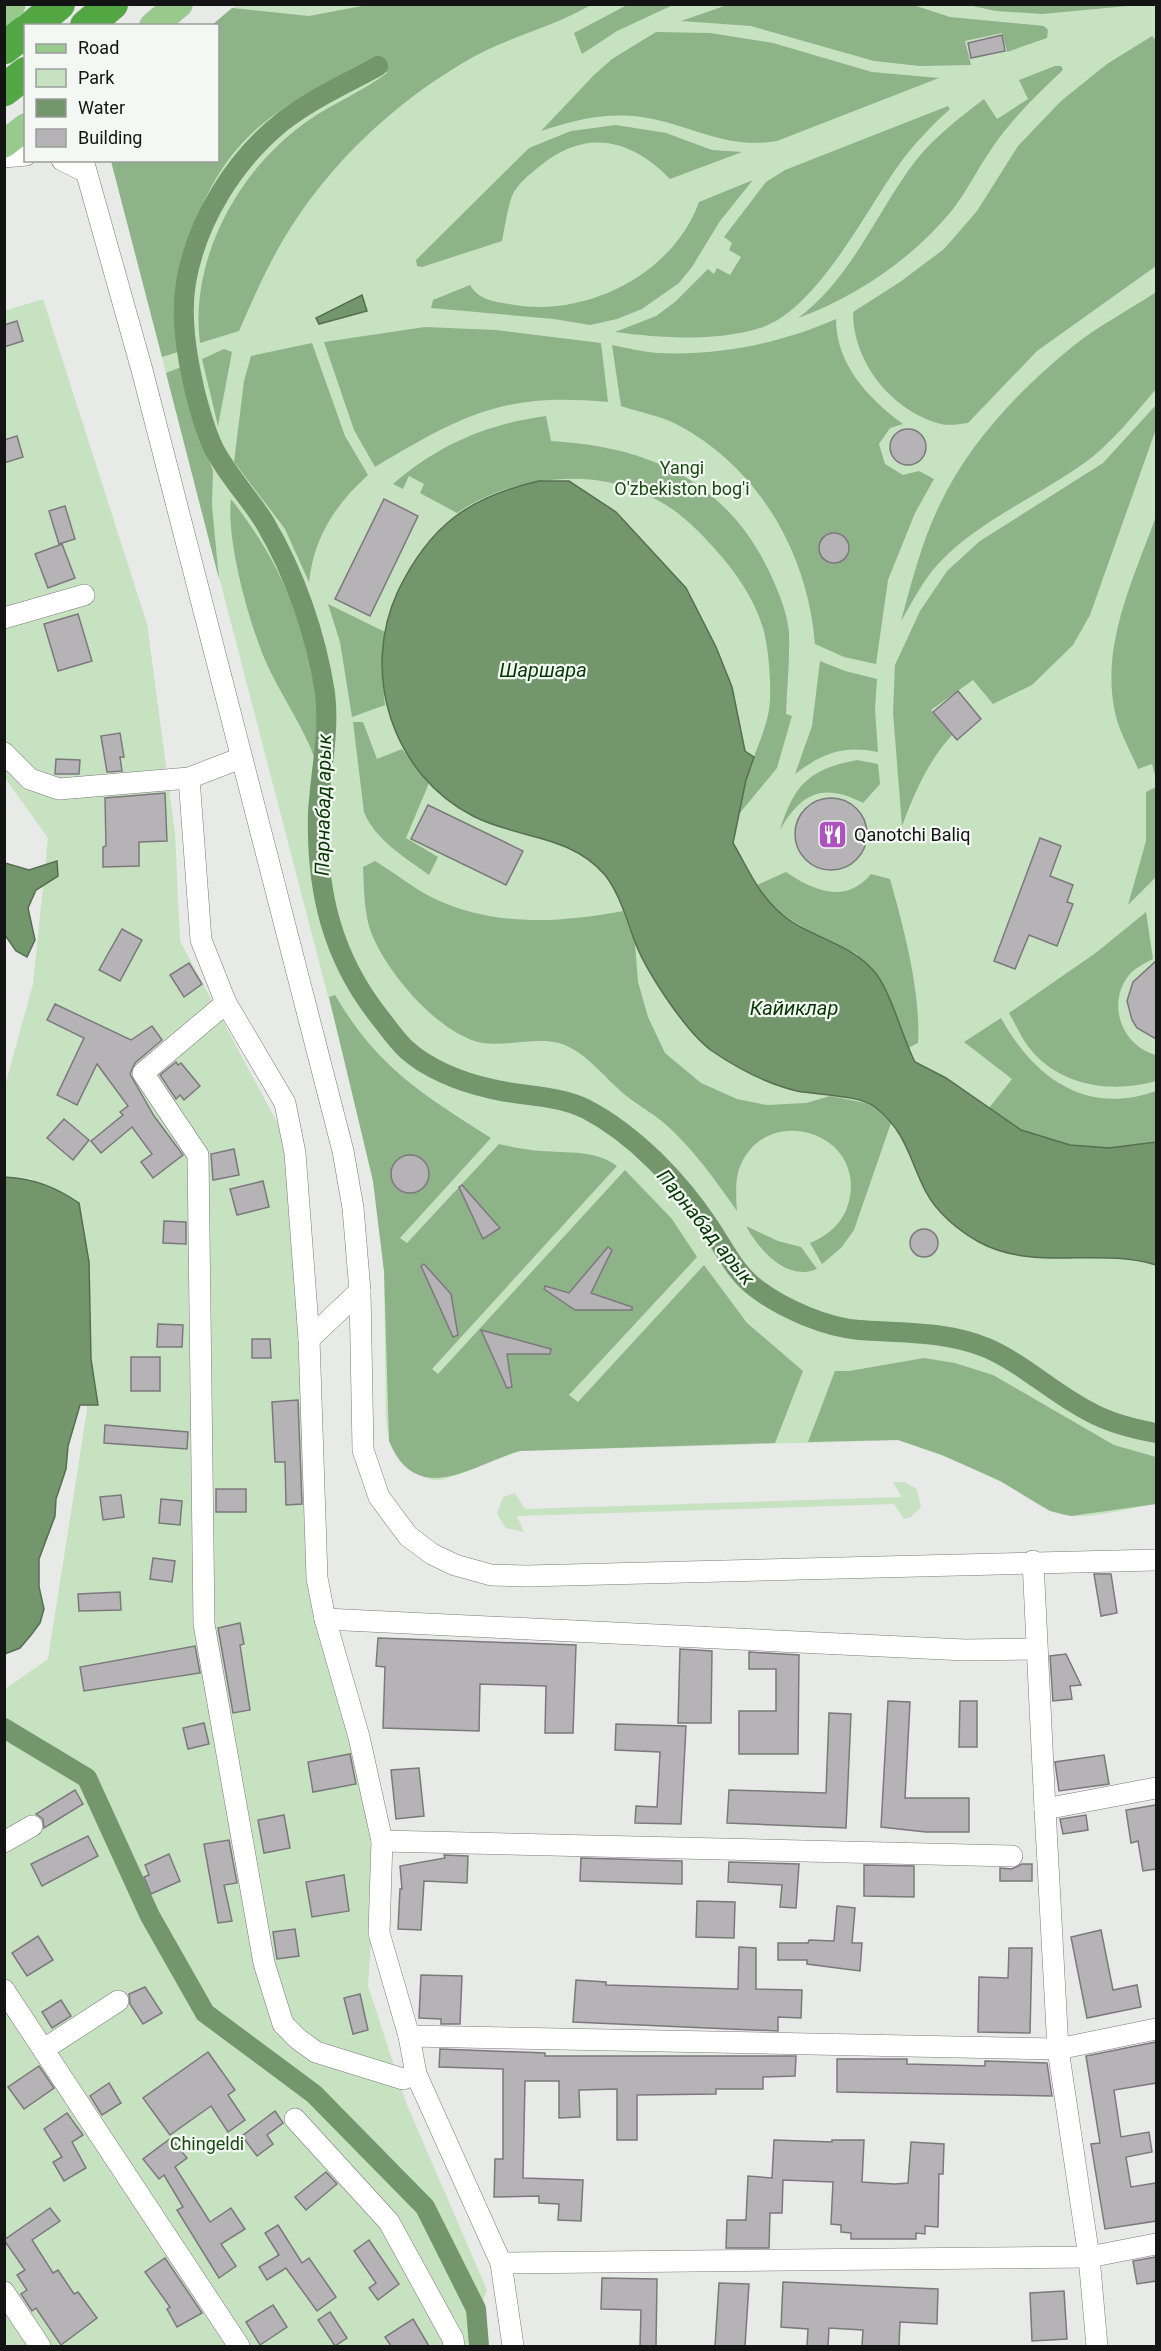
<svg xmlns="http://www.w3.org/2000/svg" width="1161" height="2351" viewBox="0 0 1161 2351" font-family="Roboto,sans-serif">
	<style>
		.green { fill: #c6e2c0 }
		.forest { fill: #8fb389 }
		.water { fill: #73966c; stroke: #566f51; stroke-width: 1.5 }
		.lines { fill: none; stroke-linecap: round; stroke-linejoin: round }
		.canal { stroke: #73966c; stroke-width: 20 }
		.building { fill: #b5b3b6; stroke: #7c797c; stroke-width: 1.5 }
		.minor-casing { stroke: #7a7c79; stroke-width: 22 }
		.major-casing { stroke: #c6c7c6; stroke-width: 28 }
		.highway-casing { stroke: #c6c7c6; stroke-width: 33 }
		.minor { stroke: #fff; stroke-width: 21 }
		.major { stroke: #98ca8e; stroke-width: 27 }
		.highway { stroke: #53a743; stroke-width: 32 }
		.labels { text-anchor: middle; stroke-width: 4.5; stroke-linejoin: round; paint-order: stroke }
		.park-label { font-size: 18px; fill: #1b4b11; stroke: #f4f8f4 }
		.poi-label { font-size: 18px; fill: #131413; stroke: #f4f8f4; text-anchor: start }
		.water-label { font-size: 20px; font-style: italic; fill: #053800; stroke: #f4f8f4 }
	</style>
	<rect width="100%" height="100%" fill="#e7eae7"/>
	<g class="green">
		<path d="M237 5H1156V1504C1129 1508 1097 1518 1070 1516 1043 1513 1023 1493 1000 1481 968 1464 932 1452 898 1440L520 1451C501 1456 447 1483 433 1480 427 1479 421 1475 415 1473 393 1463 389 1442 386 1419L384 1271 373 1181 356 1104 111 161 218 160V26L212 25Z"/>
		<path d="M43 299 147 624 175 833 180 941 279 1126 298 1225 311 1558 377 1846 368 1986 407 2105 487 2290 467 2346H5L4 1690 48 1659 87 1410 89 1262 32 1179 4 1176 5 1086 33 984 48 838 5 778 4 311Z"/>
		<path d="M893 1482H904L917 1489 921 1507 911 1517 904 1519 894 1504 517 1516 524 1532 506 1528 497 1514 503 1497 515 1493 525 1509 902 1497Z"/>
	</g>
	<g class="forest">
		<path d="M367 5H591C555 26 512 36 475 56 405 95 342 151 297 218 273 253 256 292 239 331L200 343C189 259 239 168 309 120 334 103 363 91 387 73L374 57C335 78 294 97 260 126 197 179 172 272 181 351L162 357 111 161 218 160V26L212 25 232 8 309 16Z"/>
		<path d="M627 5H673L617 31 582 54 574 33Z"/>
		<path d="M913 5 950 17 1044 26 1048 30 1047 38 1007 52 1002 33 965 41 971 65 920 66 874 61 751 26 681 21 727 5Z"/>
		<path d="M968 5H1139L1042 14 996 11Z"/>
		<path d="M656 32 710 33 773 43 872 72 939 78 777 141C725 150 690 124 641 117 605 112 575 120 541 131L594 75 612 59Z"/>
		<path d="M1152 36 1156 40V266L1037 351 968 423C960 424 949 426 941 424 892 411 853 363 853 312L900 282 944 249 977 211 1018 146 1061 101 1107 64Z"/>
		<path d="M1055 66H1061L1063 70C1036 95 1010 121 990 151 977 170 967 191 953 209 912 259 858 296 798 318 848 281 873 221 908 171 928 142 955 121 984 99L997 119 1028 99 1019 80Z"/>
		<path d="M948 106 950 109C930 127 913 145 898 166 865 212 816 311 760 328 714 342 662 338 615 332L656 316 675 302 708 269 714 274 717 268 730 275 741 257 729 250 732 243 724 237 766 182 785 170Z"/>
		<path d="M616 125 666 133 712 150 742 152 670 179C631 139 586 128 540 166 530 174 517 184 512 196 507 210 505 226 502 241L422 267 417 266 416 260 529 148 571 131Z"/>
		<path d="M753 180 720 221 692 267 679 283 642 309 617 319 590 325 554 319 431 308 433 300 470 285C479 300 492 301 509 304 584 319 673 275 699 202Z"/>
		<path d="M1156 292V389C1133 416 1111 444 1083 464 1035 498 980 520 939 563 923 580 913 601 901 621 912 581 922 541 940 504 969 443 1020 389 1072 347 1098 326 1129 310 1156 292Z"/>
		<path d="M836 319C836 365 869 399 903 424L890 428 879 444 885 464 903 475 919 471 934 479 915 513 888 580 876 664 844 657 815 644C808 554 759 468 678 425 661 416 639 412 621 406L612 345C627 348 643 352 658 353 718 356 782 343 836 319Z"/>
		<path d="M425 327 496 330 601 343 608 402C504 392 462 415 375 467L354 430 324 342Z"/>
		<path d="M312 343 345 436 368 475C335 505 314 537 309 582L285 529 234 462 244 381 251 356Z"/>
		<path d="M224 349 232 352 218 426 202 359Z"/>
		<path d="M181 367 194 420 213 471 212 506 219 579 166 373Z"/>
		<path d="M1156 405V429L1090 615 1073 645 1032 685 993 704 973 680 931 710 952 735C928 761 915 792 902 826L893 712 895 665 920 611 947 571 980 541 1103 463Z"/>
		<path d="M546 416 551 441C645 446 723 479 767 567 776 586 787 610 789 632 790 659 787 687 786 714L792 716 777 768 739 814C741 802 743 790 746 779 753 756 765 733 769 710 772 689 769 649 763 628 754 598 735 571 714 548 698 530 681 513 659 501 598 465 514 475 457 513L420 493 424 484 409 476 403 489 393 484C438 445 487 424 546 416Z"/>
		<path d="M231 499C280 562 301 613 315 691 317 703 322 719 321 732 320 741 317 750 315 759 302 724 280 694 265 660 249 622 226 540 231 499Z"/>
		<path d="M1156 516V778L1152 764 1138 769C1131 752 1121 735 1116 717 1099 647 1133 581 1156 516Z"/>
		<path d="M328 604 385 632 382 677 385 705 352 717 340 642Z"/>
		<path d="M820 661 845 671 877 679 875 709 878 752C843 745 823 753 795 774L812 726Z"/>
		<path d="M353 722H363L377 759 402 749 429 783 406 838 438 857 429 875C406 858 375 840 364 812Z"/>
		<path d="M857 760 878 764 880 784 863 803C823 782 801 793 780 830 794 784 810 769 857 760Z"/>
		<path d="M1156 787V877L1128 905 1146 841V792Z"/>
		<path d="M375 861C395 873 413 888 433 898 494 927 559 923 623 911L635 944 638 982 648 1017 665 1053 701 1083 737 1099 767 1105 806 1103 830 1096 871 1104 891 1123 854 1230 841 1248 822 1264 810 1243C829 1235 844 1222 849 1201 866 1131 764 1101 739 1169 735 1182 736 1197 737 1211 716 1181 692 1147 664 1123 651 1112 636 1104 624 1094 605 1078 591 1058 569 1047 544 1034 511 1047 483 1043 439 1036 381 967 369 926 364 907 364 887 363 867Z"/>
		<path d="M786 872C812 890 846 905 871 874L890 879C904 929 921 992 918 1043L908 1048 857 954 809 931 776 910 757 885Z"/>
		<path d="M1146 912 1153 959C1145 963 1135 968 1129 975 1106 1004 1122 1046 1156 1055V1081C1111 1094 1057 1086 1027 1045 1020 1035 1015 1023 1009 1013L1097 952Z"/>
		<path d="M335 995C378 1068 422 1094 491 1138L400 1238 407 1243 499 1144C513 1147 526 1150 541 1151 567 1153 596 1150 617 1166L432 1369 438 1374 625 1170 672 1219 697 1257 569 1395 578 1402 704 1265 747 1323 803 1371 775 1443 520 1451C471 1465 418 1509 389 1441L384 1271 373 1181 329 997Z"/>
		<path d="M1001 1018C1034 1078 1086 1116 1156 1091V1142C1119 1155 1054 1147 1020 1129 1009 1123 999 1115 989 1108L1012 1079 964 1042Z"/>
		<path d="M746 1226 778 1241 801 1247 817 1269C787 1282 759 1250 746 1226Z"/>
		<path d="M924 1358 955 1363 993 1375 1114 1445 1156 1457V1504L1071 1516 1050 1511 1000 1481 942 1455 898 1440 808 1442 835 1371H849Z"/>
	</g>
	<g class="water">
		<path d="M362 295 367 311 319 324 316 318Z"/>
		<path d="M539 481H569L616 512 686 588 716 647 732 687 745 751 754 757 746 780 733 843C746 865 757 891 776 909 804 937 846 940 873 970 890 988 902 1037 915 1062L946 1078 1021 1130 1070 1145 1109 1148 1156 1142V1265C1099 1247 1034 1272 979 1242 959 1231 937 1213 926 1192 908 1157 908 1134 875 1107 860 1095 817 1095 797 1091 767 1084 737 1068 712 1051 686 1032 647 973 635 942 627 921 620 894 605 875 570 834 517 839 473 816 392 774 360 673 398 591 430 525 469 497 539 481Z"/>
		<path d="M57 861 58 876 36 890 28 908 35 940 27 957 16 951 5 935V863L29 870Z"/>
		<path d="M5 1177C34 1179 54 1186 79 1203L89 1262 91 1359 98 1405H80L68 1446 66 1469 56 1499 55 1516 39 1559V1587L44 1609 40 1623 31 1635 20 1648 5 1654Z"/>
	</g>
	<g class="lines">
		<g class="canal">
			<path d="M378 66C346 84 311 99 282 122 234 161 197 220 186 282 180 318 187 357 195 392 200 411 205 431 214 449 228 476 249 497 265 523 295 574 316 635 325 693 330 733 320 774 318 813 316 891 332 958 381 1019 389 1029 397 1041 407 1050 428 1069 461 1082 488 1088 521 1097 555 1094 586 1109 634 1134 679 1181 709 1226 724 1248 735 1273 757 1289 784 1309 825 1327 859 1330 902 1333 946 1331 987 1348 1024 1364 1054 1394 1090 1412 1110 1423 1134 1429 1156 1433"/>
			<path d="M4 1728 87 1778 150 1916 205 2013 314 2094 425 2207 476 2309 479 2346"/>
		</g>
	</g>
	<g class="building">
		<path d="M1002 35 1005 51 971 58 968 43Z"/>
		<path d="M17 321 23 341 4 347V325Z"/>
		<circle cx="908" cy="447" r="18"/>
		<path d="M17 436 23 457 4 463V440Z"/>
		<path d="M384 499 418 516 370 616 335 599Z"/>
		<path d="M65 506 75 539 59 544 49 511Z"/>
		<circle cx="834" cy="548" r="15"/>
		<path d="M62 544 75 578 48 588 35 554Z"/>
		<path d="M78 614 92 661 58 671 44 624Z"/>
		<path d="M958 691 981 719 957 740 933 712Z"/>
		<path d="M120 733 124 757H120L122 771 107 772 101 736Z"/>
		<path d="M56 759 80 760 79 774H55Z"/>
		<path d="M165 793 167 841 139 842V866L103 867V847L106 846 105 798Z"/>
		<circle cx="831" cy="834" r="36"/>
		<path d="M428 805 523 851 506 885 411 839Z"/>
		<path d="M1040 838 1061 846 1050 876 1073 885 1067 902 1073 904 1057 946 1029 935 1015 969 994 961Z"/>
		<path d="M122 929 142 940 120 981 99 970Z"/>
		<path d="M1156 961V1039L1137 1028 1132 1020 1127 1001 1133 982Z"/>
		<path d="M189 963 202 984 184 997 170 975Z"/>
		<path d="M55 1004 131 1040 152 1026 162 1040 135 1063 130 1074 154 1116 183 1155 153 1178 141 1162 152 1154 132 1127 101 1153 91 1141 123 1115 120 1112 128 1106 97 1064 77 1105 57 1095 84 1038 47 1020Z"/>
		<path d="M176 1062 178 1065 181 1063 200 1086 184 1100 180 1095 176 1099 160 1075Z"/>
		<path d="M64 1119 89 1140 73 1160 47 1138Z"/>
		<path d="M234 1149 239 1175 213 1180 211 1154Z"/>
		<circle cx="410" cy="1174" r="19"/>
		<path d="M263 1181 269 1207 237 1215 230 1189Z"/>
		<path d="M462 1185 500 1228 483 1239 459 1187Z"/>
		<path d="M164 1221 186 1222V1244L163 1243Z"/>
		<circle cx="924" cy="1243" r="14"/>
		<path d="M608 1247 612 1250 591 1293 632 1307V1310H575L544 1289 545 1286 569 1293Z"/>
		<path d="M424 1264 451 1294 458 1335 453 1337 421 1266Z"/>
		<path d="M158 1324 183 1325 182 1347H157Z"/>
		<path d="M481 1330 551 1349 550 1354H507L512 1387 507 1388Z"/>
		<path d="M252 1339H270L271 1358H252Z"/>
		<rect x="131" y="1357" width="29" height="34"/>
		<path d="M298 1400 302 1504 286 1505 285 1462H275L272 1402Z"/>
		<path d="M105 1425 188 1432 187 1449 104 1443Z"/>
		<rect x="216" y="1489" width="30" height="23"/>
		<path d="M121 1495 124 1517 103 1520 100 1497Z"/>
		<path d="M161 1499 182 1501 180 1525 159 1523Z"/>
		<path d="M153 1558 175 1561 172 1582 150 1579Z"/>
		<path d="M1094 1574H1111L1117 1613 1101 1616Z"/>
		<path d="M120 1592 121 1610 79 1611 78 1594Z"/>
		<path d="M240 1623 244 1644 240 1645 250 1710 233 1713 218 1628Z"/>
		<path d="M378 1638 576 1645 573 1733H545L546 1686 480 1684 479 1731 383 1728 385 1667 376 1666Z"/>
		<path d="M195 1646 200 1673 84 1691 80 1667Z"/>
		<path d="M680 1649 712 1651 711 1723H678Z"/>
		<path d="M749 1652 799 1655 798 1754H739V1711H776V1669H749Z"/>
		<path d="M1066 1654 1081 1685 1070 1686 1072 1699 1053 1701 1050 1656Z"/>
		<path d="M888 1701 910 1702 905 1798H969V1832H926L881 1827Z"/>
		<path d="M960 1701H977V1747H959Z"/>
		<path d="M829 1713 851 1714 846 1828 727 1823 729 1790 826 1793Z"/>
		<path d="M204 1723 209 1744 188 1749 183 1728Z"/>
		<path d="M616 1724 686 1726 681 1824 635 1823 636 1806 657 1807 660 1752 615 1750Z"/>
		<path d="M350 1754 356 1784 313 1792 308 1762Z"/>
		<path d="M1104 1755 1109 1784 1059 1791 1055 1762Z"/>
		<path d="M419 1768 424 1816 396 1819 391 1770Z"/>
		<path d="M75 1790 83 1804 44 1828 43 1819 36 1814Z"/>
		<path d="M1156 1805V1869L1143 1871 1138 1841 1131 1843 1126 1810Z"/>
		<path d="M284 1815 290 1848 264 1853 258 1820Z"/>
		<path d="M1086 1815 1088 1830 1063 1834 1060 1819Z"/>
		<path d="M88 1836 98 1856 42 1886 31 1864Z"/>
		<path d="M229 1840 237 1883 224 1885 232 1921 218 1923 204 1844Z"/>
		<path d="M169 1854 180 1881 151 1894 144 1877 149 1875 145 1865Z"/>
		<path d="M444 1855 468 1856 467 1883 424 1881 421 1930 398 1929 400 1889H402L400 1866 445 1858Z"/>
		<path d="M581 1858 682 1861V1884L580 1881Z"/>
		<path d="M729 1862 799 1864 796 1908 780 1907 782 1885 728 1882Z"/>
		<path d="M1022 1864H1032V1881H1000V1868L1012 1869Z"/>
		<path d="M864 1865 914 1866V1897L864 1896Z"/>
		<path d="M344 1875 349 1911 312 1917 306 1882Z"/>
		<path d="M697 1901 735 1902 734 1938 696 1937Z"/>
		<path d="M837 1906 855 1908 852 1943H862L860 1971 807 1964V1960H778V1943H808L809 1940 834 1941Z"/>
		<path d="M295 1929 299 1956 277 1959 273 1932Z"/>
		<path d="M1101 1930 1113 1990 1137 1985 1141 2007 1087 2018 1071 1937Z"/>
		<path d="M38 1936 53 1960 27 1976 12 1953Z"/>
		<path d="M739 1947 756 1948V1989L802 1990 801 2018 778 2017V2031L573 2022 576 1980 606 1982V1985L738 1989Z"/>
		<path d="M1009 1948H1032L1030 2033 978 2032 979 1977 1008 1978Z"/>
		<path d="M421 1975 462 1976 460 2024H441V2019L419 2018Z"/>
		<path d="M145 1987 162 2013 143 2024 130 2004 129 1994Z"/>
		<path d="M360 1994 368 2030 353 2034 344 1998Z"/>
		<path d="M61 2000 71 2016 52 2028 42 2012Z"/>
		<path d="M1156 2042V2083L1114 2090 1121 2137 1149 2132 1152 2152 1126 2157 1131 2187 1156 2183V2221L1105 2229 1091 2144 1100 2143 1086 2056Z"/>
		<path d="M440 2049 545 2053V2056H796L795 2076 763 2077V2089H716V2094L637 2095V2140H617V2089L579 2090 580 2117 559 2118V2081H525L523 2178 583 2180 581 2221 558 2220 559 2204 539 2203V2196L494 2197 495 2159H503V2069L439 2067Z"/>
		<path d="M208 2052 235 2090 228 2095 245 2120 228 2132 211 2106 170 2135 143 2098Z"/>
		<path d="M837 2059H907V2064L985 2066V2061L1047 2063 1052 2096 837 2092Z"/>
		<path d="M39 2066 54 2088 24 2109 8 2087Z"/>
		<path d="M109 2083 121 2103 102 2115 90 2096Z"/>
		<path d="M275 2111 283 2123 267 2135 273 2144 257 2156 242 2136Z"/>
		<path d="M67 2113 83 2135 72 2142 86 2168 64 2181 53 2162 62 2157 44 2129Z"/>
		<path d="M171 2138 187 2158 175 2167 210 2222 231 2208 245 2229 221 2244 236 2266 219 2278 177 2210 183 2207 164 2175 159 2179 143 2159Z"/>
		<path d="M774 2140 832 2142V2140H864L862 2182 895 2184 908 2183 911 2142 944 2144 943 2174H939L938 2227 925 2226V2234L916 2233V2239H851V2233L841 2232V2225L831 2224 833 2182 783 2180 782 2213H770L769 2248H726L727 2220H746L748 2176 772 2178Z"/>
		<path d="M326 2172 337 2184 306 2210 295 2197Z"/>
		<path d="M50 2208 60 2221 32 2240 53 2273 58 2270 74 2294 78 2292 97 2318 61 2345 36 2308 32 2311 21 2294 27 2290 17 2275 25 2270 4 2240Z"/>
		<path d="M278 2225 302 2263 309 2258 336 2297 317 2311 286 2268 267 2280 259 2267 279 2255 265 2233Z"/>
		<path d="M369 2240 399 2284 378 2300 369 2288 376 2283 354 2251Z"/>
		<path d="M1156 2257V2281L1137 2284 1133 2261Z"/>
		<path d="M165 2258 202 2313 177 2327 167 2309 170 2307 145 2272Z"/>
		<path d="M602 2278 657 2279 656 2346H640L641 2310 601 2309Z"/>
		<path d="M783 2282 938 2289 937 2324 900 2322 899 2346H862L863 2330 829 2328 828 2346H807L808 2329 781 2327Z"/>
		<path d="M719 2283 749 2284 745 2346H715Z"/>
		<path d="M1064 2291 1067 2339 1032 2341 1030 2293Z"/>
		<path d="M273 2305 287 2327 260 2345 246 2322Z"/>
		<path d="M330 2312 347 2338 335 2346 318 2320Z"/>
		<path d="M413 2319 429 2346H391L385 2337Z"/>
	</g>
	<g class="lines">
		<defs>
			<g id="minor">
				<path d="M4 157 26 155"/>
				<path d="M62 160 86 172"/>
				<path d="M83 160 142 370 343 1151 353 1208 360 1291 363 1450 379 1497 408 1536 432 1554 455 1565 491 1575 527 1576 1156 1560"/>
				<path d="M4 618 84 595"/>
				<path d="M4 753 30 779 59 789 189 778 241 758"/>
				<path d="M189 778 201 940 226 1003 285 1103 295 1153 309 1339 317 1578 325 1619 359 1737 382 1841 379 1933 409 2036 416 2074 501 2263 513 2346"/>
				<path d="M226 1003 143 1073 198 1155 204 1624 264 1963 283 2024 298 2039 316 2052 403 2079 416 2074"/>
				<path d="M309 1339 360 1291"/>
				<path d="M1033 1561 1045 1809"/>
				<path d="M325 1619 965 1650 1037 1649"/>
				<path d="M382 1841 1012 1856"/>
				<path d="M4 1842 32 1826"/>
				<path d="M4 1990 239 2346"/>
				<path d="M409 2036 1058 2049 1156 2029"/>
				<path d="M44 2049 118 2001"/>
				<path d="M295 2119 389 2222 453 2339 454 2346"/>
				<path d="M501 2263 1089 2257 1156 2244"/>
				<path d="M4 2292 40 2346"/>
				<path d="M1097 2346 1089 2257 1058 2049 1045 1809 1156 1788"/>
			</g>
			<g id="major">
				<path d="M4 23 12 4"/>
				<path d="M153 26 179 4"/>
				<path d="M4 144 26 127"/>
			</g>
			<g id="highway">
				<path d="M33 26 59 4"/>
				<path d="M86 26 112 4"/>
				<path d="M4 48 26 31"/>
				<path d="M4 90 26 73"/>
			</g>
		</defs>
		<use href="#minor" class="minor-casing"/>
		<use href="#major" class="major-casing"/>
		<use href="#highway" class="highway-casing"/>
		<use href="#minor" class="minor"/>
		<use href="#major" class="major"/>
		<use href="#highway" class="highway"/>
	</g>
	<defs>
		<symbol id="restaurant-square" viewBox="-11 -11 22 22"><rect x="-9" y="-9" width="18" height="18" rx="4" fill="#ac53bf" stroke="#f4f8f4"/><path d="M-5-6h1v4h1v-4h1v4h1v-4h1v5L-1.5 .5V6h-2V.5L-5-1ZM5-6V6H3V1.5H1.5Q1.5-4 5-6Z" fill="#fff"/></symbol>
	</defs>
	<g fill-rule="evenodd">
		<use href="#restaurant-square" x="816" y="818" width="33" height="33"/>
	</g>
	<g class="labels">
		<g class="park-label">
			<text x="682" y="474">Yangi<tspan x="682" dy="21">O'zbekiston bog'i</tspan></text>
			<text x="207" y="2150">Chingeldi</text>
		</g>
		<g class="poi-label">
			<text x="854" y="841">Qanotchi Baliq</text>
		</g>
		<g class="water-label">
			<text x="543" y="677">Шаршара</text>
			<text transform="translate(323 805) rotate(-89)" y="7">Парнабад арык</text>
			<text x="794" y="1015">Кайиклар</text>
			<text transform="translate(706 1227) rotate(51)" y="7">Парнабад арык</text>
		</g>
	</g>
	<rect width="1161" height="2351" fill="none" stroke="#131413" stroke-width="12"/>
	<rect x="24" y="24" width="195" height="138" fill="#f4f8f4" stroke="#9a9d9a" stroke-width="1.5"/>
	<rect x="36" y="44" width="30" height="9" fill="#98ca8e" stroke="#9a9d9a" stroke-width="1.5"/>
	<text x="78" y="54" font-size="18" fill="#131413">Road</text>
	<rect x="36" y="69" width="30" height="18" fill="#c6e2c0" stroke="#9a9d9a" stroke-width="1.5"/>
	<text x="78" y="84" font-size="18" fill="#131413">Park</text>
	<rect x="36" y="99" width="30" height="18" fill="#73966c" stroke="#9a9d9a" stroke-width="1.5"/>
	<text x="78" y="114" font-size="18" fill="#131413">Water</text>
	<rect x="36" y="129" width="30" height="18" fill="#b5b3b6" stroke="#9a9d9a" stroke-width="1.5"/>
	<text x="78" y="144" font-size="18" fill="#131413">Building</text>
</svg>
